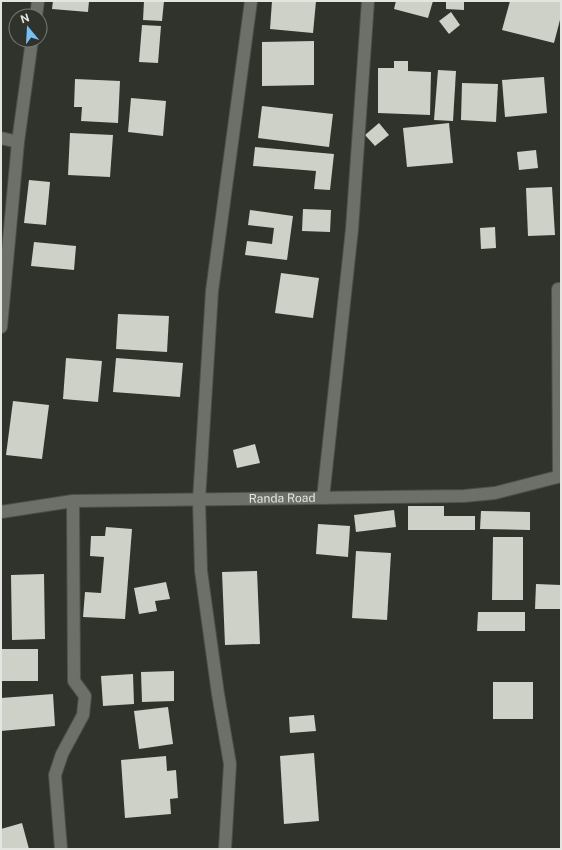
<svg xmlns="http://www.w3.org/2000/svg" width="562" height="850" viewBox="0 0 562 850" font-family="'Public Sans',sans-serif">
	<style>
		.building { fill: #ced1c8 }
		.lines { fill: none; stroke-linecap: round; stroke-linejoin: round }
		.minor-casing { stroke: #4d5049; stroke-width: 14 }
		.minor { stroke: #6d7068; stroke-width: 12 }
		.labels { text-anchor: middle; stroke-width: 4; stroke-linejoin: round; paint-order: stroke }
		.street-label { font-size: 12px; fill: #e4e5e1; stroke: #30332c }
	</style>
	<rect width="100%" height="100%" fill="#30332c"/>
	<g class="building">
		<path d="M53 1H89L88 12 52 9Z"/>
		<path d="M144 1H164L162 21 143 20Z"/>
		<path d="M272 1H316L313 33 270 29Z"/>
		<path d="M396 1H433L428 18 394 9Z"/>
		<path d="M446 1H464V10L446 9Z"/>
		<path d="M510 1H561V16L554 43 502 30Z"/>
		<path d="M451 12 460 25 449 34 439 21Z"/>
		<path d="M142 25 161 26 158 63 139 62Z"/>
		<path d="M314 41V85L262 86V42Z"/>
		<path d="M394 61H408V71L431 72 430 115 378 113V68H394Z"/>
		<path d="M438 70 456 71 453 121 434 120Z"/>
		<path d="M544 77 547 113 505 117 502 80Z"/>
		<path d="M75 79 120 81 118 123 81 121 82 107H74Z"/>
		<path d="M462 83 498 84 496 122 461 120Z"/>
		<path d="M131 98 166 101 163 136 128 132Z"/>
		<path d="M262 106 333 114 329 147 258 138Z"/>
		<path d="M379 123 389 135 375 146 365 135Z"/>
		<path d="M449 123 453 163 407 167 403 128Z"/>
		<path d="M70 133 113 135 110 177 68 175Z"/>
		<path d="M255 147 334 154 330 190 314 189 316 171 253 166Z"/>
		<path d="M536 150 538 168 519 170 517 152Z"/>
		<path d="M29 180 50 182 46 225 24 223Z"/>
		<path d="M552 187 555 235 528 236 526 188Z"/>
		<path d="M303 209 331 210 330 232 302 231Z"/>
		<path d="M250 210 293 216 287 260 245 255 247 241 272 244 274 228 248 225Z"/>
		<path d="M495 227 496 248 481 249 480 228Z"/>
		<path d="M34 242 76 246 74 270 31 266Z"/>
		<path d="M281 273 319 278 313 318 275 313Z"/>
		<path d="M118 314 169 316 167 352 116 349Z"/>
		<path d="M66 358 102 361 98 402 63 399Z"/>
		<path d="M116 358 183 363 180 397 113 392Z"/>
		<path d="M13 401 49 405 42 459 6 455Z"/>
		<path d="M255 444 260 463 237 468 233 450Z"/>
		<path d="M408 506H444V516H475V530H408Z"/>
		<path d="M394 510 396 527 356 532 354 515Z"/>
		<path d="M481 511 530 512V530L480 529Z"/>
		<path d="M318 524 350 526 348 557 316 554Z"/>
		<path d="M106 527 132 529 125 619 83 617 85 592 101 593 104 557 90 556 91 536H105Z"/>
		<path d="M493 537H523V600H492Z"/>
		<path d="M356 551 391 553 387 620 352 618Z"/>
		<path d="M257 571 260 644 225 645 222 572Z"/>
		<path d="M44 574 45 639 12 640 11 575Z"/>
		<path d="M166 582 170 599 155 601 157 611 139 614 134 588Z"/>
		<path d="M536 584 561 585V609H535Z"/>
		<path d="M478 612H525V631H477Z"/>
		<rect x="1" y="649" width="37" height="32"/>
		<path d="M174 671V701L142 702 141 672Z"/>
		<path d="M133 674 134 704 103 706 101 676Z"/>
		<rect x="493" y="682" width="40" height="37"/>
		<path d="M53 694 55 726 1 731V698Z"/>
		<path d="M168 707 173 744 139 749 134 711Z"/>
		<path d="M314 715 316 731 290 733 289 717Z"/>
		<path d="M314 753 319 821 284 824 280 756Z"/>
		<path d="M166 756 167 771 176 770 178 798 170 799 171 814 125 818 121 760Z"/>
		<path d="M22 823 29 849H1V829Z"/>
	</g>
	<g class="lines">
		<defs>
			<g id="minor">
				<path d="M36 16 38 1"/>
				<path d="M1 138 18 142"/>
				<path d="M1 327 18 142 32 40"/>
				<path d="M559 476 558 289H561"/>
				<path d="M323 498 352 229 368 1"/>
				<path id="s1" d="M1 512 73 501 464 496 495 493 561 476"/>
				<path d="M61 849 55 775 62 754 83 715 85 696 74 681 73 501"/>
				<path d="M225 849 230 764 218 694 201 571 199 500 212 291 251 1"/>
			</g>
		</defs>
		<use href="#minor" class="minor-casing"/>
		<use href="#minor" class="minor"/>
	</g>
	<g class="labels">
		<g class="street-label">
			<text dy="4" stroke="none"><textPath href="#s1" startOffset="282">Randa Road</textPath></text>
		</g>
	</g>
	<rect width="562" height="850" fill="none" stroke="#e4e5e1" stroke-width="4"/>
	<g transform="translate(28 28) rotate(342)"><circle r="19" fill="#30332c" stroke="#787a74"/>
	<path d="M0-3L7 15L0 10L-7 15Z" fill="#76c0f7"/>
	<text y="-6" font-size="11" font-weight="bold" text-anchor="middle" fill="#e4e5e1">N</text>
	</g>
</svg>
